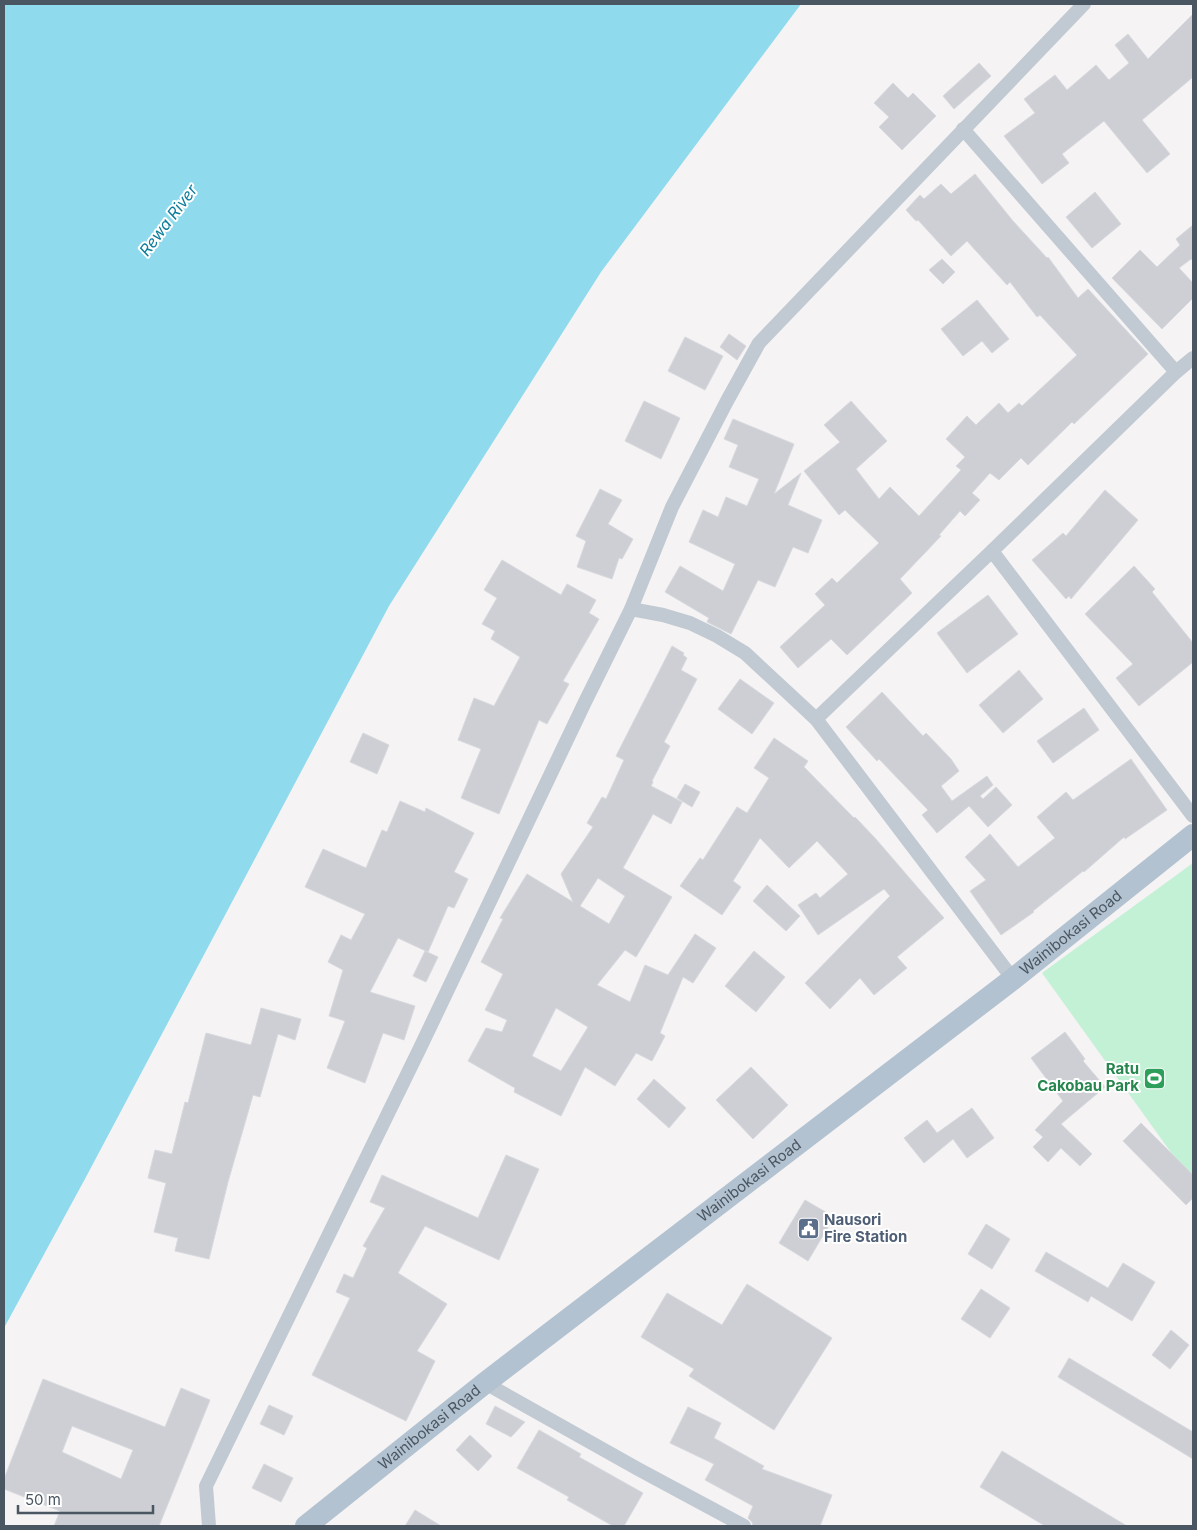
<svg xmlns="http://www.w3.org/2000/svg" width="1197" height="1530" viewBox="0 0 1197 1530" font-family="Inter,sans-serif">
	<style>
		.green { fill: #c3f1d5 }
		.water { fill: #90daee }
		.building { fill: #cdcfd5; stroke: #d7d9de; fill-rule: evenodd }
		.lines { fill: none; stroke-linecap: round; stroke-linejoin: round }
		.street { stroke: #c1cad2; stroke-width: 14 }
		.primary { stroke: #b3c2d1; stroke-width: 22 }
		.labels { text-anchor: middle; stroke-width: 4; stroke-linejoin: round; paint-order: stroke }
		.street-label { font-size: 15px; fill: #4a5661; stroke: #fff }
		.leisure-label { font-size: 15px; font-weight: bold; fill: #27864d; stroke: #fff; text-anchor: end }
		.service-label { font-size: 15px; font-weight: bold; fill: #4e5e75; stroke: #fff; text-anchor: start }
		.water-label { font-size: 16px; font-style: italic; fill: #0c7c9b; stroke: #fff }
	</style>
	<rect width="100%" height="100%" fill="#f5f3f3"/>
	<path class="green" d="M1193 863V1183L1042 973Z"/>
	<path class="water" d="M4 4H801L601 272 389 606 86 1177 4 1328Z"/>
	<g class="building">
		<path d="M1193 14V77L1142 120 1170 154 1147 173 1104 121 1062 154 1069 163 1042 184 1004 136 1035 113 1024 99 1055 75 1067 90 1096 65 1109 80 1129 63 1115 45 1128 34 1148 59Z"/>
		<path d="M979 63 991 76 954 109 943 96Z"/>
		<path d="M893 83 908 98 913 93 936 116 902 150 879 127 889 117 874 103Z"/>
		<path d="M975 174 1013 221 1047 258 1048 257 1078 298 1088 289 1148 354 1074 424 1072 422 1028 465 1021 458 999 480 990 473 972 493 980 500 965 516 960 511 939 535 941 536 900 579 912 593 847 655 831 639 798 668 780 647 825 605 815 594 832 578 837 583 879 543 845 510 839 515 804 471 840 442 824 425 851 401 887 441 856 469 879 499 890 487 919 516 961 470 956 466 965 457 946 439 967 416 976 425 999 403 1008 413 1019 403 1022 406 1077 355 1040 315 1037 317 1010 282 1007 285 967 241 951 256 918 220 916 221 906 210 920 195 924 199 941 184 951 194Z"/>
		<path d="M1095 192 1121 224 1092 248 1066 217Z"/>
		<path d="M1193 225V261L1191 259 1179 268 1193 283V298L1162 329 1112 278 1140 250 1157 267 1180 245 1176 239Z"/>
		<path d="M942 259 955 272 943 284 929 270Z"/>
		<path d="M977 300 1009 339 992 353 982 341 963 356 941 329Z"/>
		<path d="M729 334 746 346 737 360 720 347Z"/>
		<path d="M685 337 723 356 705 390 668 371Z"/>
		<path d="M644 401 680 418 661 459 625 441Z"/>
		<path d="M733 419 794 444 774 494 801 473 788 505 822 520 808 553 793 547 775 587 758 580 731 634 707 622 709 618 665 592 680 566 723 591 735 564 689 542 703 510 718 517 726 497 747 506 759 479 729 467 738 445 724 439Z"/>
		<path d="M600 489 622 500 608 524 633 539 622 559 619 558 612 579 577 567 586 541 576 536Z"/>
		<path d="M1105 490 1138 520 1071 599 1069 596 1066 599 1032 560 1063 533 1066 536Z"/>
		<path d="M502 560 561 595 567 584 596 600 589 613 599 619 563 681 569 684 547 724 539 720 499 814 461 798 481 749 458 740 474 698 494 706 520 657 491 639 495 631 482 624 497 598 484 590Z"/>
		<path d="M1134 566 1155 589 1152 592 1193 643V662L1139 706 1116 678 1133 664 1085 614Z"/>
		<path d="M988 595 1018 634 967 673 937 633Z"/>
		<path d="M672 646 684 653 683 655 687 658 681 670 697 679 664 742 670 746 652 781 653 782 651 786 682 802 671 824 653 814 623 868 672 897 636 957 625 950 597 985 630 1002 645 965 668 975 695 934 716 948 693 983 683 977 660 1033 665 1036 652 1061 636 1053 615 1086 585 1067 561 1116 514 1092 515 1088 468 1061 486 1028 502 1032 507 1020 485 1010 503 974 481 962 503 919 500 918 527 874 573 902 561 874 593 827 587 823 602 797 606 799 624 760 616 756ZM598 878 625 896 609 924 580 906ZM556 1008 588 1027 561 1071 532 1056Z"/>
		<path d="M1019 670 1043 699 1003 733 979 705Z"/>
		<path d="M740 679 774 703 752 734 718 709Z"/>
		<path d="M882 692 923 736 926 733 951 759 959 771 941 786 952 801 987 776 993 785 980 796 983 799 996 787 1012 805 988 827 969 806 937 833 922 815 928 810 879 759 877 761 846 727Z"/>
		<path d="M1084 708 1099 730 1053 763 1037 741Z"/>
		<path d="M363 733 389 745 377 774 350 762Z"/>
		<path d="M774 738 808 761 804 767 854 818 855 817 875 838 944 918 897 957 907 968 874 995 860 978 830 1009 805 983 890 896 884 889 818 935 798 905 816 893 820 898 848 874 817 841 789 868 760 838 733 881 741 887 722 915 680 886 700 858 703 860 737 807 747 813 769 778 754 768Z"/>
		<path d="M1131 759 1167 810 1125 839 1124 837 1084 872 1083 871 1033 911 1034 912 1001 935 970 891 986 880 965 857 990 834 1018 867 1055 838 1037 817 1066 792 1073 800Z"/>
		<path d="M685 784 700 792 692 807 677 798Z"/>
		<path d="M400 801 425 812 426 808 474 833 454 872 468 879 454 908 448 906 428 952 398 938 370 992 415 1006 404 1040 383 1033 365 1083 327 1068 345 1021 329 1016 343 970 328 962 341 935 351 940 365 914 305 887 323 849 366 868 382 830 387 832Z"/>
		<path d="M767 885 800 916 786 931 753 901Z"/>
		<path d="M425 951 438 957 426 982 413 976Z"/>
		<path d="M754 951 785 977 756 1012 725 986Z"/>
		<path d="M261 1008 301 1019 295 1040 278 1034 260 1097 253 1095 228 1182 209 1259 175 1251 178 1238 154 1232 166 1183 148 1178 155 1150 172 1154 185 1102 188 1103 206 1033 251 1045Z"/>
		<path d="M1065 1032 1085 1059 1083 1061 1105 1087 1061 1124 1092 1154 1080 1166 1061 1148 1048 1162 1033 1147 1043 1137 1035 1130 1063 1101 1031 1058Z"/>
		<path d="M751 1067 788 1105 753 1139 716 1100Z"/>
		<path d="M654 1079 686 1108 669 1128 637 1099Z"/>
		<path d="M972 1108 994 1138 967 1158 953 1139 924 1163 904 1138 927 1120 937 1133Z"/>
		<path d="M1141 1123 1193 1175V1198L1186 1205 1123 1141Z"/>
		<path d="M506 1155 539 1169 499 1260 425 1226 398 1273 447 1304 417 1351 435 1361 406 1421 312 1375 350 1298 336 1292 344 1274 353 1278 367 1248 363 1246 385 1208 370 1202 382 1175 478 1218Z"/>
		<path d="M805 1200 834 1217 808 1261 779 1243Z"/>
		<path d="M986 1224 1010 1239 992 1269 968 1254Z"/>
		<path d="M1046 1252 1108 1288 1123 1263 1155 1282 1132 1321 1091 1296 1088 1302 1035 1271Z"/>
		<path d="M747 1284 832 1338 774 1430 689 1376 694 1369 641 1337 667 1293 722 1325Z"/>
		<path d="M981 1289 1010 1308 990 1338 961 1319Z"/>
		<path d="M1171 1330 1189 1345 1170 1369 1152 1355Z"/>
		<path d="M1069 1358 1193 1432V1459L1058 1377Z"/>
		<path d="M43 1379 165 1427 181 1388 210 1400 159 1526H54L60 1511 4 1489V1479ZM72 1426 133 1450 121 1479 62 1452Z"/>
		<path d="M269 1405 293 1416 284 1435 260 1424Z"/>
		<path d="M495 1406 525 1422 511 1437 486 1424Z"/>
		<path d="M688 1407 721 1423 714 1438 764 1466 762 1469 832 1495 820 1526H753L752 1522 748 1518 753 1506 705 1480 714 1464 670 1443Z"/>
		<path d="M539 1430 581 1454 579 1457 643 1493 624 1526H613L567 1500 569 1497 517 1468Z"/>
		<path d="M470 1435 492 1456 478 1471 456 1450Z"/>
		<path d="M1002 1451 1127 1526H1045L980 1487Z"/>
		<path d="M264 1464 293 1478 281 1502 252 1488Z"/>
		<path d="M415 1510 441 1526H405Z"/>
	</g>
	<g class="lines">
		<g class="street">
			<path d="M963 129 1176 372"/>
			<path d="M992 551 1193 816"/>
			<path d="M631 609 663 615 690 623 717 636 745 653 816 719 1013 979"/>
			<path d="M816 719 992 551 1176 372 1193 358"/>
			<path d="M485 1383 638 1469 744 1526"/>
			<path d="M209 1526 206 1486 420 1048 585 702 631 609 672 507 727 401 759 343 1084 4"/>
		</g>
		<path class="primary" id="s1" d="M306 1526 485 1383 1013 979 1193 835"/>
	</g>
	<defs>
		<symbol id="stadium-square" viewBox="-11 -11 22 22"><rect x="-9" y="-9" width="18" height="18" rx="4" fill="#2e9e5b" stroke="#fff"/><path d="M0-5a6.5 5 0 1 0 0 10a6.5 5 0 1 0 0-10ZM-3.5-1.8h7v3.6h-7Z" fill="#fff"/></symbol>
		<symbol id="civic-square" viewBox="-11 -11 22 22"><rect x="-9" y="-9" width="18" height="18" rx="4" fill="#5c6f8a" stroke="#fff"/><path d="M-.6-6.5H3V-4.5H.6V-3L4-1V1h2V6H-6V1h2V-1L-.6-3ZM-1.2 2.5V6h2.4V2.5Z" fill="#fff"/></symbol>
	</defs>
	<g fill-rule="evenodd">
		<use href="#stadium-square" x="1142" y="1066" width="25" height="25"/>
		<use href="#civic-square" x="796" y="1216" width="25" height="25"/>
	</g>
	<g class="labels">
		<g class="street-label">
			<text dy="5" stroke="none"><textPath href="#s1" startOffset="968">Wainibokasi Road</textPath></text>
			<text dy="5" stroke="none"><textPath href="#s1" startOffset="562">Wainibokasi Road</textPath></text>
			<text dy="5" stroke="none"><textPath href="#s1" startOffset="158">Wainibokasi Road</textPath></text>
		</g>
		<g class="leisure-label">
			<text x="1139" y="1074">Ratu<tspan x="1139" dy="17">Cakobau Park</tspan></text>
		</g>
		<g class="service-label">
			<text x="824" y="1225">Nausori<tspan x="824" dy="17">Fire Station</tspan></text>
		</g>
		<g class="water-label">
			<text transform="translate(168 220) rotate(-53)" y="6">Rewa River</text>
		</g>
	</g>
	<rect width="1197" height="1530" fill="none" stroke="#4a5661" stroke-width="10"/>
	<path d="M18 1505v8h135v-8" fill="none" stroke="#4a5661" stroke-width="2.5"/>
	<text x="25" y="1505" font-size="15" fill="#4a5661" stroke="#ffffff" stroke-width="4" paint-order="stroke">50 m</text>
</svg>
